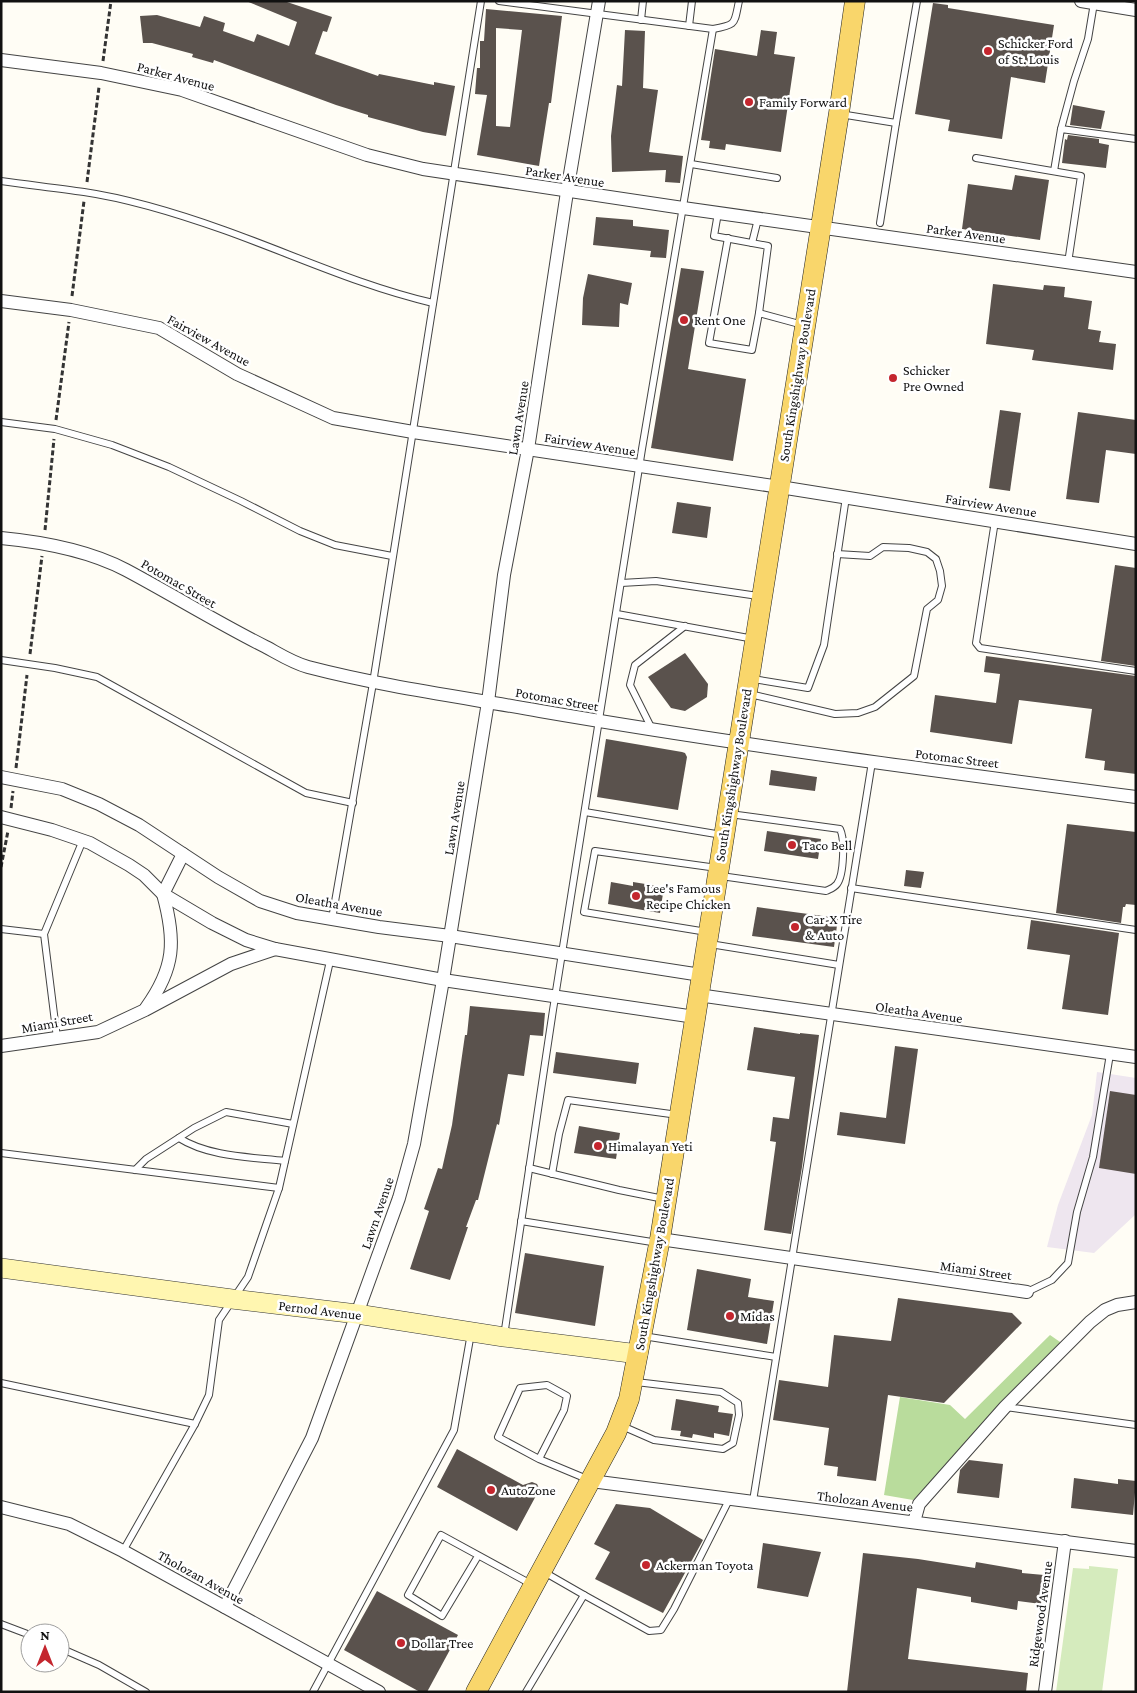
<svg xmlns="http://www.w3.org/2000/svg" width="1137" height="1693" viewBox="0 0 1137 1693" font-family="'Crimson Pro',serif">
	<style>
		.industrial { fill: #eee6ef }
		.green { fill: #d5ebbd }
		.forest { fill: #b9dc9c }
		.building { fill: #5a524d; fill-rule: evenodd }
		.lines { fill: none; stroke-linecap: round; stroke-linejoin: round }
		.lane-casing { stroke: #444; stroke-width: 8 }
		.street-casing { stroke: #444; stroke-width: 14 }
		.secondary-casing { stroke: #333; stroke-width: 20 }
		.primary-casing { stroke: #222; stroke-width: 21 }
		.path { stroke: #333; stroke-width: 3; stroke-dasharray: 5 2.5; stroke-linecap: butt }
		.lane { stroke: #fff; stroke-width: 6 }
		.street { stroke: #fff; stroke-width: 12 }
		.secondary { stroke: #fff6b0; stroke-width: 19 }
		.primary { stroke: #f9d66b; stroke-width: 20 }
		.poi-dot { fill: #c4262e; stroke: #fff; stroke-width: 2 }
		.labels { text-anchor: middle; stroke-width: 5; stroke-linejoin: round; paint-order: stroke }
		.poi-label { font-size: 14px; fill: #111; stroke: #fff; text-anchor: start }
		.street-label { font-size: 14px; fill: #111; stroke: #fff }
	</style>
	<rect width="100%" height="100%" fill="#fffdf5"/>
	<path class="industrial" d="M1097 1072 1136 1078V1214L1094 1253 1047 1247 1058 1205 1092 1115Z"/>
	<path class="green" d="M1089 1566 1118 1569 1102 1692H1056L1073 1568 1089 1569Z"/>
	<path class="forest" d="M1050 1335 1063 1344 913 1500 884 1495 900 1397 950 1405 965 1419Z"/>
	<g class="building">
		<path d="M246 1H284L332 17 327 32 323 31 315 54 378 76 379 74 434 85V82L455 86 446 136 423 132 368 117V115L336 105 214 60 213 63 192 57 193 54 152 43H143L140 16 157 15 200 27 204 16 225 23 223 31 254 42 257 34 289 46 297 22Z"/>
		<path d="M933 3 948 5V8L1054 25 1045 83 1011 77 1002 139 948 131 950 120 915 114Z"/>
		<path d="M486 9 562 16 551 103H549L539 166 477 155 487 95 475 94 477 68H480V41H484ZM496 28 522 30 510 127 496 126Z"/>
		<path d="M625 30 645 31 643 88 658 90 649 152 683 156 680 183 665 182 666 170 612 172 611 136 617 85 622 86Z"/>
		<path d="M761 30 777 32 774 54 795 57 781 152 726 144 725 150 709 148 710 141 701 140 715 49 757 56Z"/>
		<path d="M1073 105 1105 111 1101 129 1070 125Z"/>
		<path d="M1068 135 1099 139V143L1109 145 1106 168 1062 163 1065 139 1067 140Z"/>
		<path d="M1015 175 1049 180 1040 240 962 229 968 184 1012 190Z"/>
		<path d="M596 217 633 220V226L669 230 666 258 650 257 651 251 593 245Z"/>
		<path d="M681 268 704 271 688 369 746 379 733 461 651 448Z"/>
		<path d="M588 274 632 283 628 305 620 303 619 327 582 325 583 298Z"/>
		<path d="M993 284 1043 290 1044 285 1065 287 1064 297 1092 301 1088 329 1101 331 1099 342 1116 344 1113 370 1032 360 1034 350 986 344Z"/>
		<path d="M1000 410 1021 413 1010 491 989 488Z"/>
		<path d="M1078 412 1136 420V454L1106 450 1099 503 1066 499Z"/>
		<path d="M677 502 711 507 707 538 672 533Z"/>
		<path d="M1115 565 1136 568V666L1101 661Z"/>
		<path d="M685 653 708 684 707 697 685 711 671 708 648 677Z"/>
		<path d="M986 656 1136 676V774L1104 770 1105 761 1085 758 1092 709 1019 700 1012 744 930 732 935 695 996 703 1000 674 984 672Z"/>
		<path d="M606 739 682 752 685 753 687 757 678 810 597 797Z"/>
		<path d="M771 770 817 777 815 791 769 785Z"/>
		<path d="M1067 824 1136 832V905L1126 904 1125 907H1123L1121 923 1056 913Z"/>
		<path d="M767 831 821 839 818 859 764 851Z"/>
		<path d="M906 870 924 872 921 888 904 886Z"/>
		<path d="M611 882 633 886V882L664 887 660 913 608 904Z"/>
		<path d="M757 907 838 918 834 947 752 936Z"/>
		<path d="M1031 920 1119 933 1108 1015 1062 1009 1070 955 1027 949Z"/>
		<path d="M470 1006 545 1013 543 1036 530 1035 524 1076 508 1074 499 1125 497 1124 478 1200H476L466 1227H468L450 1280 410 1269 429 1211 424 1209 438 1168 442 1169 452 1125 465 1035H467Z"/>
		<path d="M754 1027 800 1034V1033L819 1035 802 1167 791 1234 764 1230 776 1142 770 1141 773 1117 789 1119 795 1077 747 1070Z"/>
		<path d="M895 1046 918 1049 905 1144 837 1135 840 1112 886 1118Z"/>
		<path d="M556 1052 639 1063 636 1084 553 1073Z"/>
		<path d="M1110 1091 1136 1095V1174L1099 1168Z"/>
		<path d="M579 1126 620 1133 616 1159 574 1153Z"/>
		<path d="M525 1253 604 1266 595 1326 515 1313Z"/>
		<path d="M697 1269 751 1279 748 1297 774 1301 767 1344 687 1330Z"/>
		<path d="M898 1298 1012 1313 1022 1323 944 1403 888 1395 876 1481 837 1476 838 1467 824 1465 829 1428 773 1420 779 1380 828 1387 834 1335 891 1341Z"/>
		<path d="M676 1399 719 1406 718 1412 733 1414 729 1436 714 1433V1438L693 1434 692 1438 680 1436 681 1431 671 1430Z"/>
		<path d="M457 1449 523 1485 532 1482 537 1484 539 1488 538 1492 517 1531 437 1487Z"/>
		<path d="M969 1460 1003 1464 999 1498 957 1493 960 1470Z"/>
		<path d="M1074 1478 1118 1484V1479L1136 1481 1133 1515 1071 1508Z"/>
		<path d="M616 1504 650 1508 703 1540 663 1613 595 1579 610 1552 594 1544Z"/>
		<path d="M763 1543 821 1552 808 1597 757 1588Z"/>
		<path d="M863 1553 918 1559 975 1568 976 1562 1022 1570V1573L1044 1575 1041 1604 1018 1601 1017 1610 971 1602V1597L917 1588 908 1659 1028 1673 1026 1692H847Z"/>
		<path d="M377 1591 458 1635 427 1692H420L344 1650Z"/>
	</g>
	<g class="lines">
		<defs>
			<g id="lane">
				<path d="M499 1 713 29C737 25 734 24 739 1"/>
				<path d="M641 20 643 1"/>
				<path d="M689 26 692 1"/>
				<path d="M840 114 896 123 917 1"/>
				<path d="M1061 129 1074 81 1088 39 1094 3"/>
				<path d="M976 158 1081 176 1068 263"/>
				<path d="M691 164 777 178"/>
				<path d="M1054 171 1061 129 1136 139"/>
				<path d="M1 181C29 185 57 188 84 192 131 199 179 214 224 230 294 255 360 286 433 303"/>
				<path d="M718 213 714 236 768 246 759 313"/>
				<path d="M880 223 896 123"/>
				<path d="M728 238 709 343 752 350 759 313 803 325"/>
				<path d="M752 243 758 219"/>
				<path d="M1 422 55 429 112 445 169 467 241 501 300 531 335 545 392 556"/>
				<path d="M995 521 976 643 980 648 1136 671"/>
				<path d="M621 583 656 581 758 596"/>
				<path d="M617 614 754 639"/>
				<path d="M1 660 55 668 97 677 306 793 353 803"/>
				<path d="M753 679 808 688 824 645 846 497"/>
				<path d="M750 694 835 714 858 713 875 707 914 676 927 609 938 600 942 586 940 571 936 559 927 552 909 548 883 547 870 556 837 554"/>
				<path d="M652 729 630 685 635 665 685 626"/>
				<path d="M585 812 722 835"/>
				<path d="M721 876 826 891C830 889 834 888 837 884 844 875 845 839 840 829L730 814"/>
				<path d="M851 888 1136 930"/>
				<path d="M332 919 373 683 481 1"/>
				<path d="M1 929 44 934"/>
				<path d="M707 932 584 912 595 851 717 868"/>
				<path d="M710 944 839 965"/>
				<path d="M57 1038 44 934 83 840"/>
				<path d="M179 1138C209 1157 251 1157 285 1161"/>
				<path d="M1 1153 279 1188"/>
				<path d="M529 1168 619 1190 664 1199"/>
				<path d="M135 1170 146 1159 194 1128 226 1112 293 1124"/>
				<path d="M552 1174 559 1134 568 1100 678 1115"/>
				<path d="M521 1221 658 1243"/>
				<path d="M1027 1292 1052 1280 1068 1263 1077 1212 1093 1157 1110 1054"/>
				<path d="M504 1336 553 1010 642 449 713 29"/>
				<path d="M643 1336 776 1357"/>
				<path d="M1 1383 195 1424"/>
				<path d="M1006 1407 1136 1425"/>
				<path d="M622 1426 654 1440 723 1449 733 1443 739 1415 738 1403 721 1392 636 1382"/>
				<path d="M539 1459 564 1410 567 1396 547 1385 520 1388 498 1437 539 1459 587 1479"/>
				<path d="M753 1501 872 762"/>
				<path d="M123 1551 195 1424 209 1395 219 1320 248 1277 279 1188 330 961"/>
				<path d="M478 1556 442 1616 408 1595 441 1535 531 1584"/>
				<path d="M584 1595 649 1631 661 1630 674 1609 730 1498"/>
				<path d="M1 1624 30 1635"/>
				<path d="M60 1648 99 1665 146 1692"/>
				<path d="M313 1692 454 1430 471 1333"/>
				<path d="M526 1692 584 1595 544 1572"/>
			</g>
			<g id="street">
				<path d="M1081 1 1136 10"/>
				<path d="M1 60 101 73 182 90 367 155 423 169 683 208 1136 272"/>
				<path d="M1 301 71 310 159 328 237 374 333 418 413 432 780 487 1136 544"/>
				<path d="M1 538C43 542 88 550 126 570 173 595 218 623 266 647 279 654 293 663 308 667 385 687 462 697 540 711 738 745 937 771 1136 797"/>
				<path d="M1 777 62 789 99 804 139 825 218 877 260 901 297 913 379 927 450 936 701 975"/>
				<path d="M1 817 52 830 90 843 129 865 144 875 163 894 212 923 246 940 275 949 443 980 695 1017"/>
				<path d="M698 995 1136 1057"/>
				<path d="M146 1008C175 968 176 941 163 894L183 854"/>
				<path d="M1 1046 98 1032 145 1010 231 964 275 949"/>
				<path d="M660 1239 1027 1292"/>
				<path d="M591 1481 1136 1551"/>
				<path d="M1 1507 69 1524 123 1551 379 1692"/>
				<path d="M914 1522 919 1504 1005 1407 1090 1322 1105 1310 1117 1305 1136 1302"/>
				<path d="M225 1607 312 1438 399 1198 414 1144 443 980 488 702 504 575 528 449 567 192 599 1"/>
				<path d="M1045 1692 1065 1541"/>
			</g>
			<path id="secondary" d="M1 1268 232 1299 357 1314 504 1337 638 1354"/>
			<path id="primary" d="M476 1692 616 1433 629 1399 660 1239 839 113 855 1"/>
		</defs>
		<use href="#lane" class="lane-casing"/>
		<use href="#street" class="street-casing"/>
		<use href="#secondary" class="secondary-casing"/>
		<use href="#primary" class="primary-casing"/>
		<g class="path">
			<path d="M103 61 111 1"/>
			<path d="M87 182 99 87"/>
			<path d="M72 296 84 201"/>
			<path d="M56 420 69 322"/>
			<path d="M45 530 54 439"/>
			<path d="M30 654 42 556"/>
			<path d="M16 768 27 675"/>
			<path d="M11 808 13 791"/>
			<path d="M1 867 8 831"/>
		</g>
		<use href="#lane" class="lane"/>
		<use href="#street" class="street"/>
		<use href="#secondary" class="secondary"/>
		<use href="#primary" class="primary"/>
	</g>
	<g class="poi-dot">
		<circle cx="988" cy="51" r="5"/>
		<circle cx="749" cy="102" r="5"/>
		<circle cx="684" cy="320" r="5"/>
		<circle cx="893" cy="378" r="5"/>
		<circle cx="792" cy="845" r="5"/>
		<circle cx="636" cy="896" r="5"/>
		<circle cx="795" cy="927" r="5"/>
		<circle cx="598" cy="1146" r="5"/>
		<circle cx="730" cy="1316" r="5"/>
		<circle cx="491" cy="1490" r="5"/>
		<circle cx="646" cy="1565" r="5"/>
		<circle cx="401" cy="1643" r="5"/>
	</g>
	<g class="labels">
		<g class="poi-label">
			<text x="998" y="48">Schicker Ford<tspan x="998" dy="16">of St. Louis</tspan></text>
			<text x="759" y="107">Family Forward</text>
			<text x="694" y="325">Rent One</text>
			<text x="903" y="375">Schicker<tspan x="903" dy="16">Pre Owned</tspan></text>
			<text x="802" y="850">Taco Bell</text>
			<text x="646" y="893">Lee's Famous<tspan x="646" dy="16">Recipe Chicken</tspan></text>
			<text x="805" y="924">Car-X Tire<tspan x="805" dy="16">&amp; Auto</tspan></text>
			<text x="608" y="1151">Himalayan Yeti</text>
			<text x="740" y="1321">Midas</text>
			<text x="501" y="1495">AutoZone</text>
			<text x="656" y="1570">Ackerman Toyota</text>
			<text x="411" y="1648">Dollar Tree</text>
		</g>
		<g class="street-label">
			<text transform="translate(176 76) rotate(15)" y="5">Parker Avenue</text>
			<text transform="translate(565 176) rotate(9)" y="5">Parker Avenue</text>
			<text transform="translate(966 233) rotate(8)" y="5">Parker Avenue</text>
			<text transform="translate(209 340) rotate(29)" y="5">Fairview Avenue</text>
			<text transform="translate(797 375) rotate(-81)" y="5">South Kingshighway Boulevard</text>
			<text transform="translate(518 418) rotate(-81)" y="5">Lawn Avenue</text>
			<text transform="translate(590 444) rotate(9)" y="5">Fairview Avenue</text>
			<text transform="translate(991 505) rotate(9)" y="5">Fairview Avenue</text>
			<text transform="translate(179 583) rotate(30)" y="5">Potomac Street</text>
			<text transform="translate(557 699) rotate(10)" y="5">Potomac Street</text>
			<text transform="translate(957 758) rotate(7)" y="5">Potomac Street</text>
			<text transform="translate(733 775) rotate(-81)" y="5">South Kingshighway Boulevard</text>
			<text transform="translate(454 818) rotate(-81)" y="5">Lawn Avenue</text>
			<text transform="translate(339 904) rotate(10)" y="5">Oleatha Avenue</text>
			<text transform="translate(919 1012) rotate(8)" y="5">Oleatha Avenue</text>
			<text transform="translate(57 1022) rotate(-10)" y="5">Miami Street</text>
			<text transform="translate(377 1213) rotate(-71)" y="5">Lawn Avenue</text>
			<text transform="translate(654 1264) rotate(-80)" y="5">South Kingshighway Boulevard</text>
			<text transform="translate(976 1270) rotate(8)" y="5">Miami Street</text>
			<text transform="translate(320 1310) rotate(7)" y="5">Pernod Avenue</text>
			<text transform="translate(865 1501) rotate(7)" y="5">Tholozan Avenue</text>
			<text transform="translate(201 1577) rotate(29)" y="5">Tholozan Avenue</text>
			<text transform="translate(1040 1614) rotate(-82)" y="5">Ridgewood Avenue</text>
		</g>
	</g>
	<rect width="1137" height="1693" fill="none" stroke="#111111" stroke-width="5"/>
	<g transform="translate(45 1648)"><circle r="24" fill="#ffffff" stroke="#a0a0a0"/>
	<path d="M0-4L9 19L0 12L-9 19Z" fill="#c4262e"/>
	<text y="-8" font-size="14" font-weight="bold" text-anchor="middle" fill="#111111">N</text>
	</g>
</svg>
